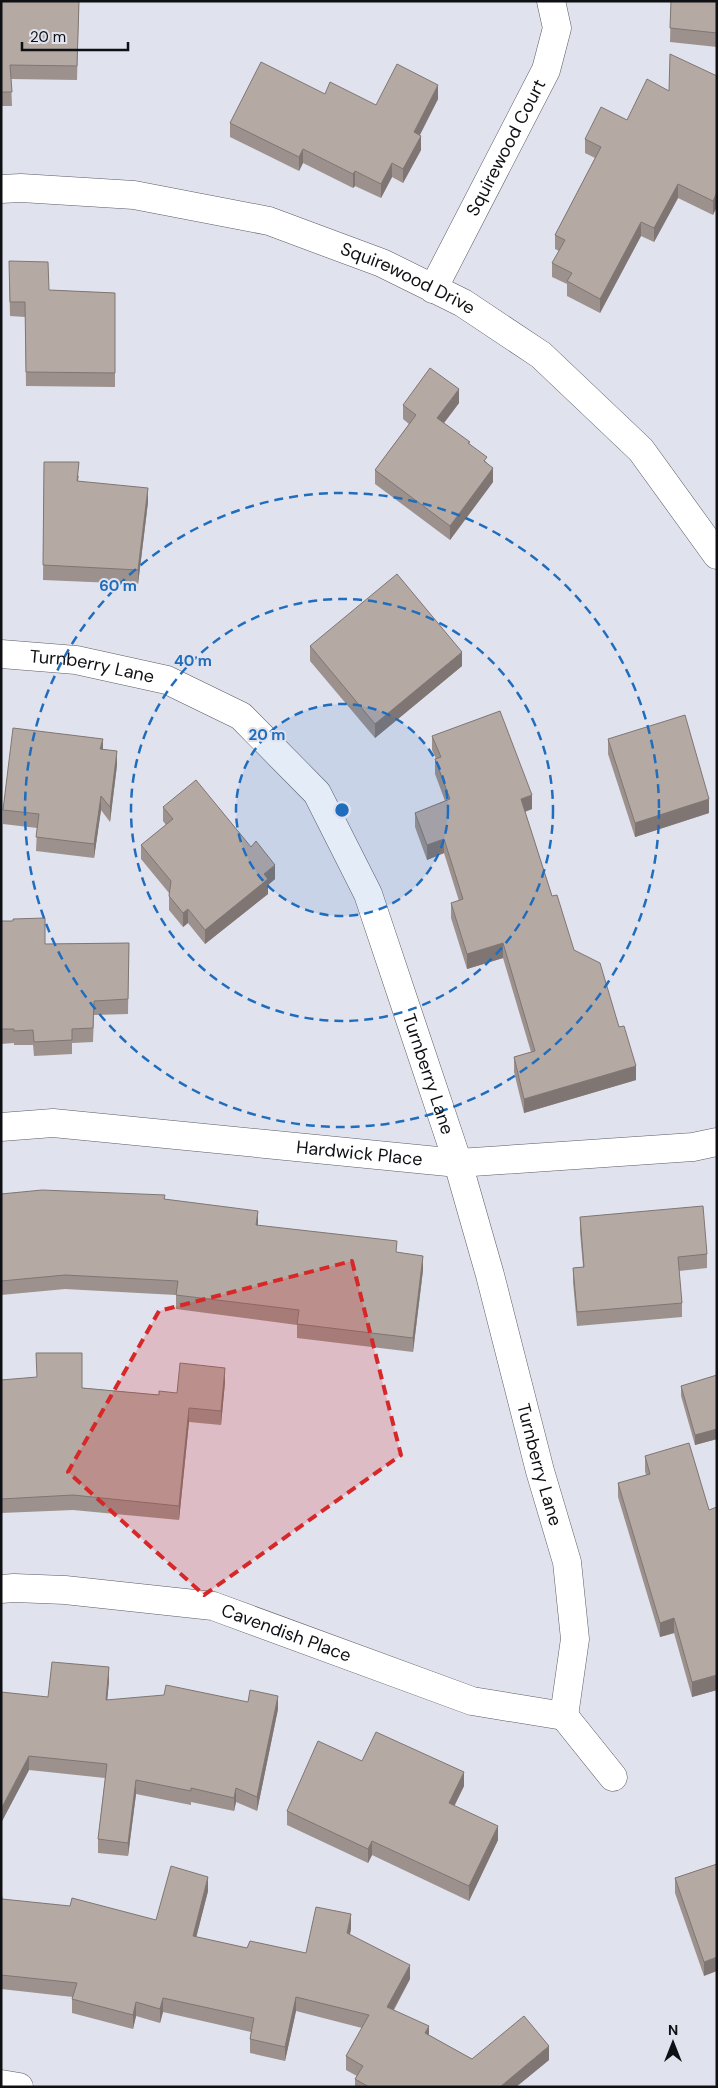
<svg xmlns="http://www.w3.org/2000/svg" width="718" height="2088" viewBox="0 0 718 2088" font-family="'DM Sans',sans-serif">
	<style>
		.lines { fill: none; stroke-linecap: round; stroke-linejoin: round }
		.minor-casing { stroke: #5a5b65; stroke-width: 29 }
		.minor { stroke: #fff; stroke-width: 28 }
		.wall { fill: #9c918d }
		.shaded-wall { fill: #7f7673 }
		.building { fill: #b5a9a4; stroke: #7f7673 }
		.marked { fill: #d62828; fill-opacity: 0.2; stroke: #d62828; stroke-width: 4; stroke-dasharray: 10 6; stroke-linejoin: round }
		.ring { fill: none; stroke: #206dbd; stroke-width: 2.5; stroke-dasharray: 9 6 }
		.labels { text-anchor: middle; stroke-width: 4; stroke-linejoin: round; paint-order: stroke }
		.street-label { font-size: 18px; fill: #0f1013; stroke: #e0e2ee }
		.centre { fill: #206dbd; stroke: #e0e2ee; stroke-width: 2.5 }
		.ring-label { font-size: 15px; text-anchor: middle; font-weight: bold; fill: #206dbd; stroke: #e0e2ee; stroke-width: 4; stroke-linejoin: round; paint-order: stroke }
	</style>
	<rect width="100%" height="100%" fill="#e0e2ee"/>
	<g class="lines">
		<defs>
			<g id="minor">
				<path id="s1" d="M1 189 21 188 134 195 269 221 382 263 463 303 541 355 641 450 717 555"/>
				<path id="s2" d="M433 289 546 70 557 28 551 1"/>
				<path id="s3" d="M1 654 76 660 167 680 241 716 317 793 368 894 458 1163 490 1275 540 1471 567 1562 575 1639 564 1716"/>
				<path id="s4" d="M1 1127 53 1123 458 1163 693 1147 717 1142"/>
				<path id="s5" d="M1 1589 14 1588 65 1590 213 1606 472 1701 564 1716"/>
				<path d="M564 1716 613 1777"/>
				<path d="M1 2084 19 2087"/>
			</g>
		</defs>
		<use href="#minor" class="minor-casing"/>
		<use href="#minor" class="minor"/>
	</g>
	<g class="wall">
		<path d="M1 1H79L77 80 11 79 12 106H1Z"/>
		<path d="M671 1H717V47L670 42Z"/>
		<path d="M717 76 713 215 678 198 654 242 641 236 600 313 567 296V284L552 277V263L559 251 555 249V235L595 158 585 153V139L627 120 669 91Z"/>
		<path d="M325 94 376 105 438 99 420 135 421 150 403 183 392 177 381 198 355 186 353 188 303 163 299 171 230 137V123Z"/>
		<path d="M9 276 49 290 115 293V387L26 386 25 317 10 316Z"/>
		<path d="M459 403 444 423 470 444 487 463 493 482 450 540 375 484V470L409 424 403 419V405Z"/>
		<path d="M44 462 79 476 78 481 148 502 138 584 43 580Z"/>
		<path d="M310 646 462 666 375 738 310 661Z"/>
		<path d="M432 736 532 809 525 812 552 896 574 950 619 1027 636 1080 524 1113 514 1072V1057L531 1052 503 958 467 969 451 918V903L459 901 444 853 427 860 415 827V813L445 801 435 774V759H436L432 750Z"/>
		<path d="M608 739 709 813 635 837 608 754Z"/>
		<path d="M103 749 117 765 110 822 101 810 94 858 36 851 37 828 3 824V810Z"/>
		<path d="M163 807 275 879 268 885V894L205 944 188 923 183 927 169 910V893L141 859V845L166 825 163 821Z"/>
		<path d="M1 921 45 944 129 943 128 1014 94 1015 93 1042 72 1043V1054L34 1056 33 1045H14V1043L1 1044Z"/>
		<path d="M1 1194 165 1199 258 1226 397 1253 423 1270 413 1352 297 1338V1325L176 1309V1295L65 1289 1 1295Z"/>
		<path d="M580 1217 707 1254V1268L679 1271 682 1303V1317L577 1326 573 1282V1268L583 1267 580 1232Z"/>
		<path d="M717 1375V1439L695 1445 681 1396V1386Z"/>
		<path d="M1 1380 159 1395 177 1393 225 1382 221 1425 189 1422 179 1520 73 1510 1 1513Z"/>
		<path d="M645 1456 709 1510 717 1507V1690L692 1697 674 1633 660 1637 618 1497V1483L646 1475 645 1471Z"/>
		<path d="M109 1681 107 1700 278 1709 257 1811 236 1802 234 1811 191 1802V1805L136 1794 128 1856 98 1853V1839L105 1778 29 1770 1 1823 48 1697Z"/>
		<path d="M362 1761 464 1786 454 1806 498 1840 469 1901 372 1855 368 1863 287 1825V1811Z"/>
		<path d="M717 1864 704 1976 675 1893V1878Z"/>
		<path d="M208 1891 196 1937 247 1948 306 1953 351 1929 350 1934 410 1979 394 2010 429 2035 472 2059 549 2060 516 2087H355V2079L357 2076 346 2070V2056L362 2028 296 2011 285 2061 250 2053V2039L251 2032 163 2012 160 2023 136 2016 133 2029 72 2013V1999L73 1997 1 1989V1892L2 1899 156 1920Z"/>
	</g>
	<g class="shaded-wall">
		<path d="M438 85V99L414 146V132Z"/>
		<path d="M421 136V150L403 183V169Z"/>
		<path d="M303 149V163L299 171V157Z"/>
		<path d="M392 163V177L381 198V184Z"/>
		<path d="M355 171V186L353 188V174Z"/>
		<path d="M678 184V198L654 242V228Z"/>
		<path d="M717 192V207L713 215V201Z"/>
		<path d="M641 222V236L600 313V299Z"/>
		<path d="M459 389V403L437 432V418Z"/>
		<path d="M493 468V482L450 540V526Z"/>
		<path d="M148 488V502L138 584V570Z"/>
		<path d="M462 652V666L375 738V724Z"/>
		<path d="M103 739V754L100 749Z"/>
		<path d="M117 751V765L110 822V807Z"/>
		<path d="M532 795V809L521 813V799Z"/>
		<path d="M101 796V810L94 858V844Z"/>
		<path d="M709 799V813L635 837V823Z"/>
		<path d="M444 839V853L427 860V845Z"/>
		<path d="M275 865V879L268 885V894L205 944V930L264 874Z"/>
		<path d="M188 909V923L183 927V913Z"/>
		<path d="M503 943V958L467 969V954Z"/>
		<path d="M636 1066V1080L524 1113V1099Z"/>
		<path d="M258 1211V1226L256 1225Z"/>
		<path d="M423 1256V1270L413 1352V1338Z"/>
		<path d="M225 1368V1382L221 1425V1411Z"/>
		<path d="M189 1408V1422L179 1520V1506Z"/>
		<path d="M717 1429V1439L695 1445V1435Z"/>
		<path d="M674 1618V1633L660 1637V1623Z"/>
		<path d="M109 1667V1681L106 1714V1700Z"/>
		<path d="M717 1675V1690L692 1697V1682Z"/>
		<path d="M278 1696V1709L257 1811V1797Z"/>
		<path d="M29 1756V1770L1 1823V1809Z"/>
		<path d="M464 1772V1786L449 1817V1803Z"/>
		<path d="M136 1780V1794L128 1856V1843Z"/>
		<path d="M236 1788V1802L234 1811V1798Z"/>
		<path d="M498 1826V1840L469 1901V1886Z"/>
		<path d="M372 1841V1855L368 1863V1849Z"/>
		<path d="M208 1877V1891L193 1950V1936Z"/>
		<path d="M351 1914V1929L347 1947V1933Z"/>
		<path d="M717 1957V1971L704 1976V1962Z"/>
		<path d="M410 1965V1979L387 2021V2007Z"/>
		<path d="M296 1997V2011L285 2061V2047Z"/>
		<path d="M163 1998V2012L160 2023V2009Z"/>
		<path d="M136 2002V2016L133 2029V2015Z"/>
		<path d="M429 2026V2040L425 2033Z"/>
		<path d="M549 2046V2060L516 2087H500Z"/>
	</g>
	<g class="building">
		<path d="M1 1H79L77 66 10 65 12 92H1Z"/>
		<path d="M671 1H717V33L670 28Z"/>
		<path d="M670 54 717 76V192L713 201 678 184 654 228 641 222 600 299 567 281 572 273 552 263 565 240 555 235 601 147 585 139 601 107 627 120 647 79 669 91Z"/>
		<path d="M261 62 325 94 330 82 376 105 397 64 438 85 414 132 421 136 403 169 392 163 381 184 355 171 353 174 303 149 299 157 230 123Z"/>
		<path d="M9 261 48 262 49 290 115 293V373L26 372 25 302H10Z"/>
		<path d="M430 368 459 389 437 418 470 442 468 443 487 457 484 461 493 468 450 526 375 470 416 415 403 405Z"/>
		<path d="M44 462H79L77 481 148 488 138 570 43 565Z"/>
		<path d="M397 574 462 652 375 724 310 646Z"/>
		<path d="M500 711 532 795 521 799 552 896 557 895 574 950 600 963 619 1027 624 1026 636 1066 524 1099 514 1057 535 1051 503 943 467 954 451 903 463 899 444 839 427 845 415 813 450 799 435 759 441 757 432 736Z"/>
		<path d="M685 715 709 799 635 823 608 739Z"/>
		<path d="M13 728 103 739 100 749 117 751 110 807 101 796 94 844 36 837 39 814 3 810Z"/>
		<path d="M196 780 251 847 256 841 275 865 264 874 268 879 205 930 188 909 183 913 169 896 171 881 141 845 173 819 163 807Z"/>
		<path d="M45 918V944L129 943 128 999 94 1001 93 1028 72 1029V1040L34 1042 33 1030 14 1031V1029H1V921H13V919Z"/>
		<path d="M42 1190 165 1195 164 1199 258 1211 256 1225 397 1241 396 1252 423 1256 413 1338 297 1324 299 1310 176 1295 178 1281 65 1275 1 1281V1194Z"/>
		<path d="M703 1206 707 1254 678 1257 682 1303 577 1312 573 1268 584 1267 580 1217Z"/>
		<path d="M36 1353H82V1388L159 1395V1391L177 1393 180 1363 225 1368 221 1411 189 1408 179 1506 73 1495 1 1499V1380L37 1377Z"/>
		<path d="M717 1375V1429L695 1435 681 1386Z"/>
		<path d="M689 1443 709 1510 717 1507V1675L692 1682 674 1618 660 1623 618 1483 650 1474 645 1456Z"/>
		<path d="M52 1662 109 1667 106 1700 164 1695 166 1685 248 1702 250 1690 278 1696 257 1797 236 1788 234 1798 191 1788V1791L136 1780 128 1843 98 1839 107 1764 29 1756 1 1809V1692L48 1697Z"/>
		<path d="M376 1732 464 1772 449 1803 498 1826 469 1886 372 1841 368 1849 287 1811 318 1741 362 1761Z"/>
		<path d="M717 1864V1957L704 1962 675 1878Z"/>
		<path d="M171 1866 208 1877 193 1936 247 1948 250 1941 306 1953 316 1907 351 1914 347 1933 410 1965 387 2007 429 2026 425 2033 472 2059 524 2016 549 2046 500 2087H369L355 2079 363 2066 346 2056 369 2015 296 1997 285 2047 250 2039 254 2018 163 1998 160 2009 136 2002 133 2015 72 1999 77 1983 1 1975V1892L2 1899 70 1906 72 1898 156 1920Z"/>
	</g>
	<path class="marked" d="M352 1261 401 1455 204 1595 68 1472 159 1311Z"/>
	<circle cx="342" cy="810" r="106" fill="#206dbd" fill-opacity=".12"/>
	<g class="ring">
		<circle cx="342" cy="810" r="106"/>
		<circle cx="342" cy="810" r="211"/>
		<circle cx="342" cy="810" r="317"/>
	</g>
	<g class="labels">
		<g class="street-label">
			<text dy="6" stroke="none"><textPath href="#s2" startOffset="159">Squirewood Court</textPath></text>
			<text dy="6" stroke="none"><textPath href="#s1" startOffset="421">Squirewood Drive</textPath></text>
			<text dy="6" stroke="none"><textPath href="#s3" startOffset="92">Turnberry Lane</textPath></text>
			<text dy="6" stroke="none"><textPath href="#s3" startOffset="662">Turnberry Lane</textPath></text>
			<text dy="6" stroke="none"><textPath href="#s4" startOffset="360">Hardwick Place</textPath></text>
			<text dy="6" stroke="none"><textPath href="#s3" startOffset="1068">Turnberry Lane</textPath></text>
			<text dy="6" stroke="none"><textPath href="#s5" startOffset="291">Cavendish Place</textPath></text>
		</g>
	</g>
	<circle cx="342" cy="810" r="8" class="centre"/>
	<g class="ring-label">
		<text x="118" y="591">60 m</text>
		<text x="193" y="666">40 m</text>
		<text x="267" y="740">20 m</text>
	</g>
	<rect width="718" height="2088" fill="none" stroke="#0f1013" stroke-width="5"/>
	<g transform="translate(673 2043)" stroke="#e0e2ee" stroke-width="4" paint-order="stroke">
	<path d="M0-4L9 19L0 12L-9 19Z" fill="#0f1013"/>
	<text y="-8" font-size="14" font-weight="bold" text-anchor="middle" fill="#0f1013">N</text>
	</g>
	<path d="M22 42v8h106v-8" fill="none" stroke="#0f1013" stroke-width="2.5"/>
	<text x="30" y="42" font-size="15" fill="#0f1013" stroke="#e0e2ee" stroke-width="4" paint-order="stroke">20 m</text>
</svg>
